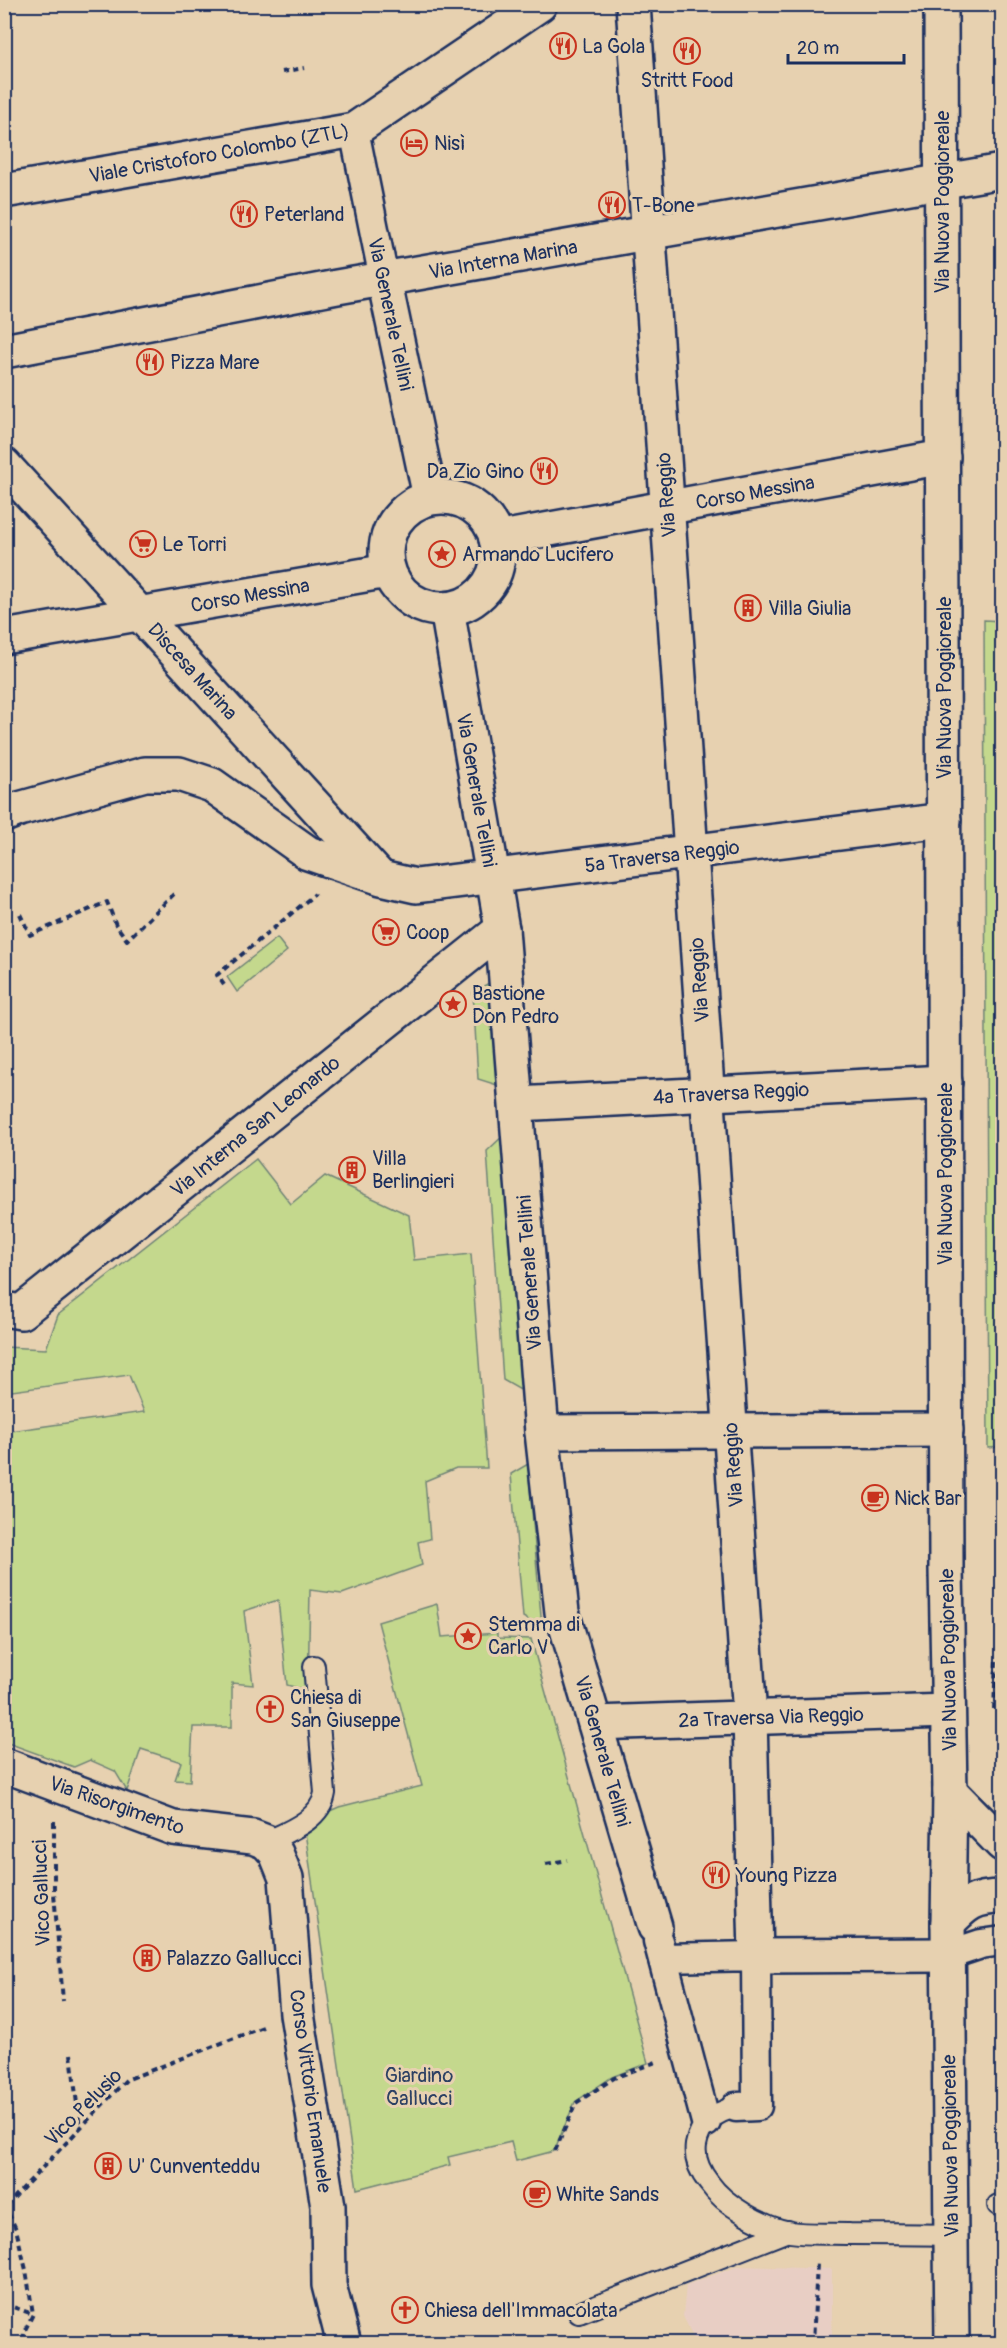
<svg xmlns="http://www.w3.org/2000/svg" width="1007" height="2348" viewBox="0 0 1007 2348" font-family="Pangolin,sans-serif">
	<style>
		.built { fill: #e8cec4 }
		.green { fill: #c4d88d; stroke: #708476; stroke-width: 1.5 }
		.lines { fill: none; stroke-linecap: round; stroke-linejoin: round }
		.service-casing { stroke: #1b2f5e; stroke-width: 24 }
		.pedestrian-casing { stroke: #1b2f5e; stroke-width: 33 }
		.minor-casing { stroke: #1b2f5e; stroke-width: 38 }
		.path { stroke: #1b2f5e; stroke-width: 4; stroke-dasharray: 6 4.5; stroke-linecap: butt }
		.service { stroke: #e7d1b0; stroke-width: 20 }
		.pedestrian { stroke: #e7d1b0; stroke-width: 28 }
		.minor { stroke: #e7d1b0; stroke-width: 33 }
		.labels { text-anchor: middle; stroke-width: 6; stroke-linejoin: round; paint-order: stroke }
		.poi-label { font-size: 20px; fill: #1b2f5e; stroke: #e7d1b0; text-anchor: start }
		.street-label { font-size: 20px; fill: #1b2f5e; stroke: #e7d1b0 }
		.park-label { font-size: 20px; fill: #2c4063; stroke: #e7d1b0 }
	</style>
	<rect width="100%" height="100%" fill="#e7d1b0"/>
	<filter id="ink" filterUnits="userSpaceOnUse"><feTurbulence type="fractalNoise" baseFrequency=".0167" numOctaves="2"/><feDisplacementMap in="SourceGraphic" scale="12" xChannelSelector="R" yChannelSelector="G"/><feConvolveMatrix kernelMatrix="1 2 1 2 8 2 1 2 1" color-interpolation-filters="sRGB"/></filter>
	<g filter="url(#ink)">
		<path class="built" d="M739 2266 832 2269V2343H696L683 2316 686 2285Z"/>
		<g class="green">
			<path d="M984 620 1002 621V1447L988 1448Z"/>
			<path d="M277 938 287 951 237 992 227 977Z"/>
			<path d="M489 983 497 1085 478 1079 473 992Z"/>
			<path d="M504 1135 522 1391 503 1380 487 1151Z"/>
			<path d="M256 1159 291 1204 325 1176 409 1215 414 1260 471 1254 487 1468H456L425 1481 430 1539 418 1542 422 1565 342 1594 310 1590 308 1691 287 1685 278 1600 244 1611 253 1685 232 1683V1727H193L190 1781 175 1780 181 1762 141 1749 127 1791 115 1771 90 1760 74 1767 5 1742 4 1432 144 1412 129 1375 5 1392 4 1347 46 1349 58 1315Z"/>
			<path d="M528 1464 542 1628 523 1617 511 1474Z"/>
			<path d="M437 1604 442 1637 497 1633V1638L531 1639 648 2063 612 2077 575 2102 554 2151 516 2161 511 2142 448 2157 450 2165 357 2189 305 1832 323 1814 339 1807 422 1786 378 1622Z"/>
		</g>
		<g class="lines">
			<defs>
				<g id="service">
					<path d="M266 1842C287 1832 321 1820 325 1793L314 1666"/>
					<path d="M736 2107C715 2112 700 2123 696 2145 694 2159 701 2173 709 2183 725 2206 763 2227 790 2232 810 2235 830 2233 850 2234 883 2234 917 2234 951 2235"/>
					<path d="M998 2205H1002"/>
					<path d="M579 2313 788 2231"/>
				</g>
				<g id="pedestrian">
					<path d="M354 130 384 279"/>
					<path d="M658 1941 706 2122"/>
					<path d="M948 1955 981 1944 1002 1941"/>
					<path d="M663 1958 756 1956 757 2106 736 2107"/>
				</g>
				<g id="minor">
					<path d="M633 4 750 1717 756 1956 948 1955"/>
					<path d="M941 4 946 1568 950 1791 948 1923 952 2344"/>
					<path d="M4 191 354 130 540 4"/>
					<path d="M384 279 430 497"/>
					<path d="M4 351 337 287 1002 171"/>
					<path d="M4 465 379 876"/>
					<circle cx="442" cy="553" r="56"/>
					<path d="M496 539 943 457"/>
					<path d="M447 609 502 929 542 1432 562 1612 655 1927"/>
					<path d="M4 637 388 571"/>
					<path d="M4 815 19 809 145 774H179L212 785 308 853 381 878 416 886 944 820"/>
					<path d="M517 1104 945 1082"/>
					<path d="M4 1309 21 1312 502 929"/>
					<path d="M542 1432 946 1430"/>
					<path d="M595 1723 947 1711"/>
					<path d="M4 1765 173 1828 253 1837 266 1842 276 1853 286 1878 297 2014 328 2206 329 2285 344 2344"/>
					<path d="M950 1791 1002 1844"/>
					<path d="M948 1923C966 1904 974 1897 1002 1897"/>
				</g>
			</defs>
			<use href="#service" class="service-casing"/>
			<use href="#pedestrian" class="pedestrian-casing"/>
			<use href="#minor" class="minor-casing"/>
			<g class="path">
				<path d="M282 72 304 68"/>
				<path d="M20 914 30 935 107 902 116 925 127 940 177 891"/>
				<path d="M224 985 217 975 315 894"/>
				<path d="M994 1709 996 1661H1002"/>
				<path d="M54 1821V1893L63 2001"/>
				<path d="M546 1864 567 1860"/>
				<path d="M71 2054 80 2129"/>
				<path d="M555 2151 576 2103 614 2078 656 2062"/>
				<path d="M4 2204 16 2229 26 2270 33 2314 24 2332 23 2344"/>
				<path d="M6 2206 126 2080 263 2027"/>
				<path d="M998 2233V2344"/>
				<path d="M4 2304 33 2314"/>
				<path d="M813 2344 817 2263"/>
			</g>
			<use href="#service" class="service"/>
			<use href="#pedestrian" class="pedestrian"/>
			<use href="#minor" class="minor"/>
		</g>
	</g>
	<defs>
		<symbol id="restaurant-ring" viewBox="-11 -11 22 22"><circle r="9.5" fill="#e7d1b0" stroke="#c8321e" stroke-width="1.5"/><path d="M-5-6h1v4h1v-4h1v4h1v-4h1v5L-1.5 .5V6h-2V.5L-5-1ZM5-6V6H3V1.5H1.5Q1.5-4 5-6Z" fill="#c8321e"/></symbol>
		<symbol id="hotel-ring" viewBox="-11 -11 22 22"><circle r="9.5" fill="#e7d1b0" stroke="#c8321e" stroke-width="1.5"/><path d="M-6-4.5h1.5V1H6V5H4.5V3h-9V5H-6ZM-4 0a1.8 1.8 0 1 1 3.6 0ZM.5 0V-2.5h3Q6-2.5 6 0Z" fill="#c8321e"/></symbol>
		<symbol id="supermarket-ring" viewBox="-11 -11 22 22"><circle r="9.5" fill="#e7d1b0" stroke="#c8321e" stroke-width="1.5"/><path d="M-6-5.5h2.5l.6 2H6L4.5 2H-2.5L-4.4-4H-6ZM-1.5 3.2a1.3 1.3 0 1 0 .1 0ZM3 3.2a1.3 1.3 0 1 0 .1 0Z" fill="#c8321e"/></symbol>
		<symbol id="sight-ring" viewBox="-11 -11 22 22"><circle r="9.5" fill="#e7d1b0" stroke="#c8321e" stroke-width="1.5"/><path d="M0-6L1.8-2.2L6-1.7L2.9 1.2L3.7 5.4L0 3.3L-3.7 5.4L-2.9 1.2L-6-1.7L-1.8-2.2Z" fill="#c8321e"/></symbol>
		<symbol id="building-ring" viewBox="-11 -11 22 22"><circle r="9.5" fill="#e7d1b0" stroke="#c8321e" stroke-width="1.5"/><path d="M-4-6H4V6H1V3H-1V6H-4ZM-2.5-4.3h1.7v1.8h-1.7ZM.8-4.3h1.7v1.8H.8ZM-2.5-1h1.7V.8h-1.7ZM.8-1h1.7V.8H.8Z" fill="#c8321e"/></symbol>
		<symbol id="cafe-ring" viewBox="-11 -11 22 22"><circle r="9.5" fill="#e7d1b0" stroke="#c8321e" stroke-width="1.5"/><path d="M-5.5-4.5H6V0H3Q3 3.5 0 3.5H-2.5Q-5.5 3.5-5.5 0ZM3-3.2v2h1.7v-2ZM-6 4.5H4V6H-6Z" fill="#c8321e"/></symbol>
		<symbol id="church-ring" viewBox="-11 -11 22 22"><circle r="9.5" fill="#e7d1b0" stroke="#c8321e" stroke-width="1.5"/><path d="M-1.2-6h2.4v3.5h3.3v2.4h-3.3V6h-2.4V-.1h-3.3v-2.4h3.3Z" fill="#c8321e"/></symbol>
	</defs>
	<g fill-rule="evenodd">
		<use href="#restaurant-ring" x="548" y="31" width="30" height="30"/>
		<use href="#restaurant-ring" x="672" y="36" width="30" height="30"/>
		<use href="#hotel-ring" x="399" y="128" width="30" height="30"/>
		<use href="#restaurant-ring" x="597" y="190" width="30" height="30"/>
		<use href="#restaurant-ring" x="229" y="199" width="30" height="30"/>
		<use href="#restaurant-ring" x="135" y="347" width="30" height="30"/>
		<use href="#restaurant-ring" x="529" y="456" width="30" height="30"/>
		<use href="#supermarket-ring" x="128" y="529" width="30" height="30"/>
		<use href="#sight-ring" x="427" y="539" width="30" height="30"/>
		<use href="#building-ring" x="733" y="593" width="30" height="30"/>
		<use href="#supermarket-ring" x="371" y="917" width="30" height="30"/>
		<use href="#sight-ring" x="438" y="989" width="30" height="30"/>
		<use href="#building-ring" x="337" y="1155" width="30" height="30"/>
		<use href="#cafe-ring" x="860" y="1483" width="30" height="30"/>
		<use href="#sight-ring" x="453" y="1621" width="30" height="30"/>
		<use href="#church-ring" x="255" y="1694" width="30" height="30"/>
		<use href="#restaurant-ring" x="701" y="1860" width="30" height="30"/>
		<use href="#building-ring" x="132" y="1943" width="30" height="30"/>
		<use href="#building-ring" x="93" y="2151" width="30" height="30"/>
		<use href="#cafe-ring" x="522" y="2179" width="30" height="30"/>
		<use href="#church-ring" x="390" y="2295" width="30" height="30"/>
	</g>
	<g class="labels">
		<g class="poi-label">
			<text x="582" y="53">La Gola</text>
			<text x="687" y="87" text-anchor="middle">Stritt Food</text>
			<text x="434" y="150">Nisì</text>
			<text x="632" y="212">T-Bone</text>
			<text x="264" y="221">Peterland</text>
			<text x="170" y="369">Pizza Mare</text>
			<text x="524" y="478" text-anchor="end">Da Zio Gino</text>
			<text x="162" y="551">Le Torri</text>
			<text x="462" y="561">Armando Lucifero</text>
			<text x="768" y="615">Villa Giulia</text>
			<text x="406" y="939">Coop</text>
			<text x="472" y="1000">Bastione<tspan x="472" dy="23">Don Pedro</tspan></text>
			<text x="372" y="1165">Villa<tspan x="372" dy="23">Berlingieri</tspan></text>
			<text x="894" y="1505">Nick Bar</text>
			<text x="488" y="1631">Stemma di<tspan x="488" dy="23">Carlo V</tspan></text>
			<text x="290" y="1704">Chiesa di<tspan x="290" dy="23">San Giuseppe</tspan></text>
			<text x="736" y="1882">Young Pizza</text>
			<text x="166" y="1965">Palazzo Gallucci</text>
			<text x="128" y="2173">U' Cunventeddu</text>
			<text x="556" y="2201">White Sands</text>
			<text x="424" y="2317">Chiesa dell'Immacolata</text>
		</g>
		<g class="street-label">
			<text transform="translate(219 153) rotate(-10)" y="7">Viale Cristoforo Colombo (ZTL)</text>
			<text transform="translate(942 202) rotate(-90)" y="7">Via Nuova Poggioreale</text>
			<text transform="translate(503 259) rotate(-10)" y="7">Via Interna Marina</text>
			<text transform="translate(391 314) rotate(78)" y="7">Via Generale Tellini</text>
			<text transform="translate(755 492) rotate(-10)" y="7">Corso Messina</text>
			<text transform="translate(666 495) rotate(-94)" y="7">Via Reggio</text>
			<text transform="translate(250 595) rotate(-10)" y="7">Corso Messina</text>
			<text transform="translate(193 671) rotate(48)" y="7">Discesa Marina</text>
			<text transform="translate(944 688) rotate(-90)" y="7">Via Nuova Poggioreale</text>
			<text transform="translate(477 790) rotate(80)" y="7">Via Generale Tellini</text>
			<text transform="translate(662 856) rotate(-7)" y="7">5a Traversa Reggio</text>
			<text transform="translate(699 980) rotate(-94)" y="7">Via Reggio</text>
			<text transform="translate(731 1093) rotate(-3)" y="7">4a Traversa Reggio</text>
			<text transform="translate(255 1126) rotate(-39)" y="7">Via Interna San Leonardo</text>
			<text transform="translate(945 1174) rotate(-90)" y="7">Via Nuova Poggioreale</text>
			<text transform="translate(529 1273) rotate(-94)" y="7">Via Generale Tellini</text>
			<text transform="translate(733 1465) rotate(-94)" y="7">Via Reggio</text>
			<text transform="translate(948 1660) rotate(-91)" y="7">Via Nuova Poggioreale</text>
			<text transform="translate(771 1717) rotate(-2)" y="7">2a Traversa Via Reggio</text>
			<text transform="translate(603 1751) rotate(74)" y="7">Via Generale Tellini</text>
			<text transform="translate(117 1805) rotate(19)" y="7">Via Risorgimento</text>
			<text transform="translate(41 1893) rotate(-92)" y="7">Vico Gallucci</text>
			<text transform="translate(311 2091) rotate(82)" y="7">Corso Vittorio Emanuele</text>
			<text transform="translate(83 2107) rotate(-45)" y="7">Vico Pelusio</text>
			<text transform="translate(950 2146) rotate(-91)" y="7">Via Nuova Poggioreale</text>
		</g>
		<g class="park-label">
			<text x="419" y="2082">Giardino<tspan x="419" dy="23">Gallucci</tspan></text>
		</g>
	</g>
	<rect width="1007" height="2348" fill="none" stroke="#e7d1b0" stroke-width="24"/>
	<rect x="12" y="12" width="983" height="2324" fill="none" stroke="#1b2f5e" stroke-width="2" filter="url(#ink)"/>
	<path d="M788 54v9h116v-9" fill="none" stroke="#1b2f5e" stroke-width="3"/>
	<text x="797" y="54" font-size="18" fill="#1b2f5e" stroke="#e7d1b0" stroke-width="4.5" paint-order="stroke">20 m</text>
</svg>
